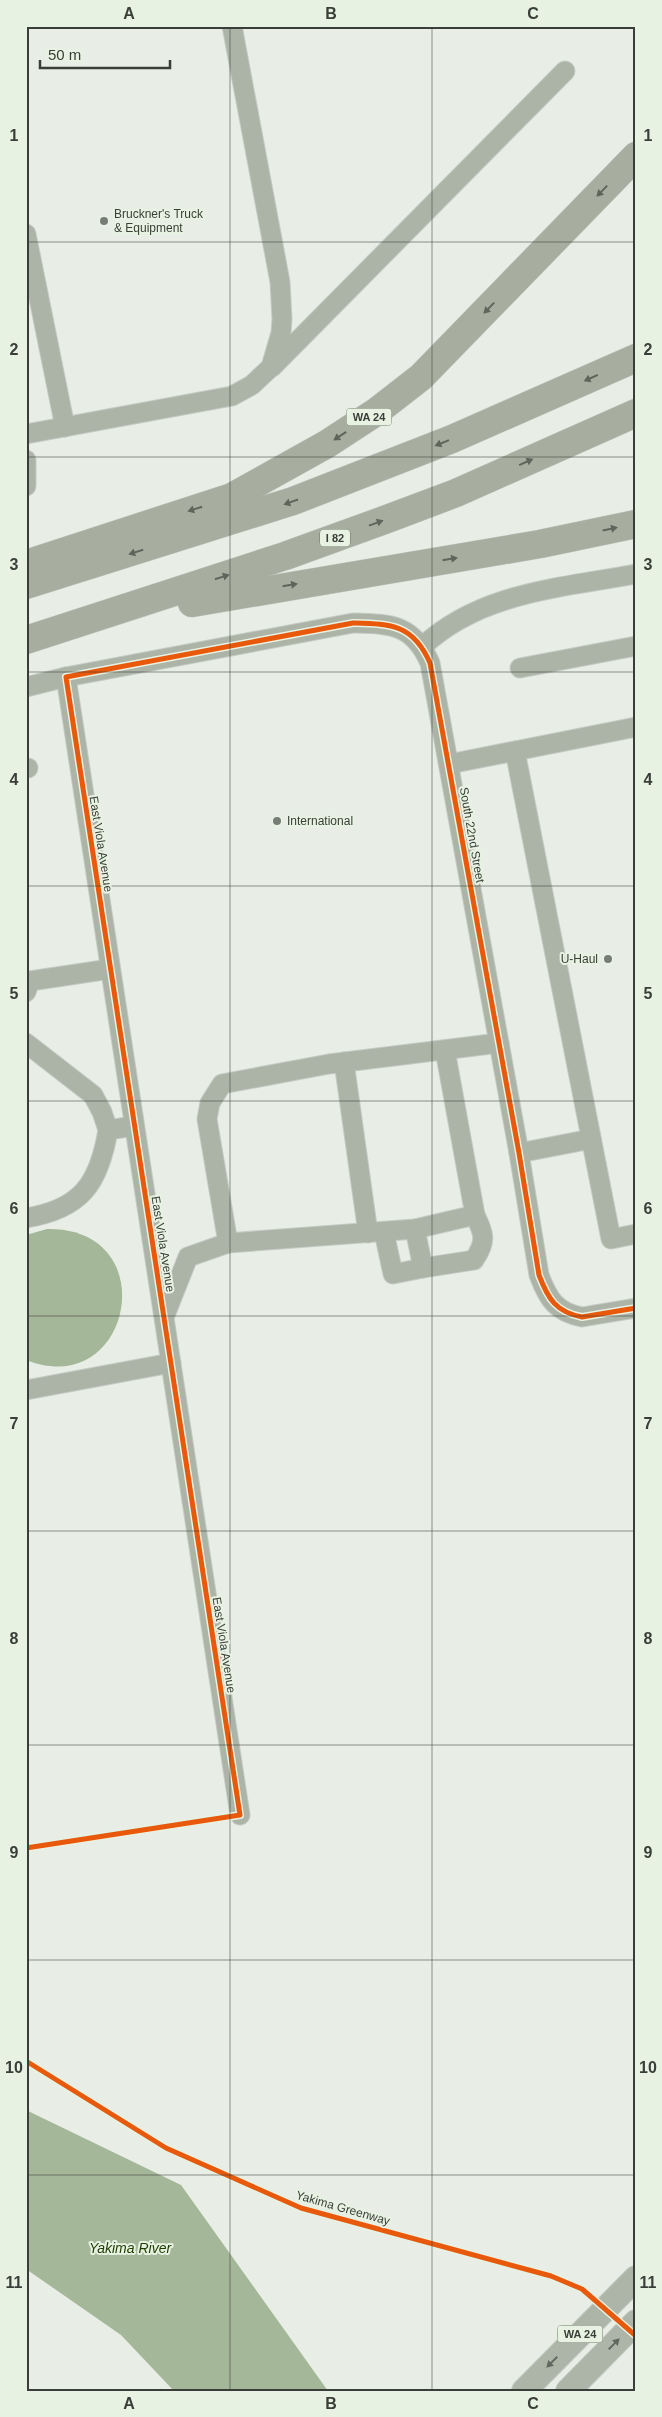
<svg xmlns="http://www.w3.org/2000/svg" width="662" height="2417" viewBox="0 0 662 2417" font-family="Arial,sans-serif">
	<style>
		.water { fill: #a4b799 }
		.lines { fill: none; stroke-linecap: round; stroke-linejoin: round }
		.minor-casing { stroke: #c6cac4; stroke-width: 21 }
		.major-casing { stroke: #c6cac4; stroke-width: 26 }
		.highway-casing { stroke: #c6cac4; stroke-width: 29 }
		.minor { stroke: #acb3a7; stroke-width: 19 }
		.major { stroke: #acb5a7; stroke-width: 24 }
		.highway { stroke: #a7aea0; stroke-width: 28 }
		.cycleway-casing { stroke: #e7f2e2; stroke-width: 8 }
		.cycleway { stroke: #e8590c; stroke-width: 5 }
		.oneway { fill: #60655c }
		.oneway2 { fill: #62685f }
		.grid { fill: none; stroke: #3a3e38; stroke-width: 1; stroke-opacity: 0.55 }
		.poi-dot { fill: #777c75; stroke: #e7f2e2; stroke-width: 2 }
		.labels { text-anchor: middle; stroke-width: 4; stroke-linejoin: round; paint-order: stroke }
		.shield { fill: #e7f2e2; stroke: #6e746b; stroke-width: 1 }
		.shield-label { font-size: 11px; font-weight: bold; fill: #3a3e38 }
		.poi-label { font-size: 12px; fill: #3a3e38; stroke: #e7f2e2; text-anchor: start }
		.street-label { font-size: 12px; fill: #3a3e38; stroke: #e7f2e2 }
		.water-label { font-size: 14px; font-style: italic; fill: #1e3d00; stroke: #e7f2e2 }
		.neatline { fill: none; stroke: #3a3e38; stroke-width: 2 }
		.grid-label { font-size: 16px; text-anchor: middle; font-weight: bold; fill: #3a3e38 }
	</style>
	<rect width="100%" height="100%" fill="#e8eee6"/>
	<g class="water">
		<path d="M47 1229C166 1227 132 1402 26 1360V1235Z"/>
		<path d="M26 2110 181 2185 328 2391H174L121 2335 26 2269Z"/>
	</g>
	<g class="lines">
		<defs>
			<g id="minor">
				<path d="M26 234 65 427"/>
				<path d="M272 367 565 71"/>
				<path d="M26 434 232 396 252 385 271 367 281 333 282 319 280 282 232 26"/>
				<path d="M26 460V486"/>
				<path d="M423 646C481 592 561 588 636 574"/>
				<path d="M520 668 636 646"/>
				<path d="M66 677 240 1815"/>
				<path d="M26 687 66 677 353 623C391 624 413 624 430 663L519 1153 539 1275C548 1299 556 1312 582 1317L636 1308"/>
				<path d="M636 727 515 751 611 1239 636 1234"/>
				<path d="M449 764 515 751"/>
				<path d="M26 768H28"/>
				<path d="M26 992 30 981 110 969"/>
				<path d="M26 1043 93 1095 102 1112 108 1130 134 1126"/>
				<path d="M344 1062 368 1233"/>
				<path d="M519 1153 591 1139"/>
				<path d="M26 1218C81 1209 99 1184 108 1130"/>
				<path d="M415 1229 423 1268 474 1260C487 1241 484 1234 475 1215"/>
				<path d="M384 1232 393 1274 423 1268"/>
				<path d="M228 1243 415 1229 475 1215 445 1050"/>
				<path d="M165 1315 188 1257 228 1243 207 1119 210 1103 222 1084 329 1064 499 1043"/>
				<path d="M26 1390 171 1363"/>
			</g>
			<g id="major">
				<path d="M524 2391 636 2278"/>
				<path d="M568 2391 636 2322"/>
			</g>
			<g id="highway">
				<path d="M26 564 232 497 327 444 376 412 421 377 636 156"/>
				<path d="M26 585 293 501 452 439 636 358"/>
				<path d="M192 603 540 544 636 524"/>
				<path d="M26 640 285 556 387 519 456 493 636 413"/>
			</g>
		</defs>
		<use href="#minor" class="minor-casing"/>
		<use href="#major" class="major-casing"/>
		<use href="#highway" class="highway-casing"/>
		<use href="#minor" class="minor"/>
		<use href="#major" class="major"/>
		<use href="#highway" class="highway"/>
		<defs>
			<g id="cycleway">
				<path d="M26 1848 240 1815 66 677 353 623C391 624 413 624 430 663L519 1153 539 1275C548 1299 556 1312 582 1317L636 1308"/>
				<path d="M26 2061 166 2148 301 2208 551 2276 582 2289 636 2336"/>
			</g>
		</defs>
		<use href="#cycleway" class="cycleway-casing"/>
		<use href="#cycleway" class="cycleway"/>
	</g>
	<defs><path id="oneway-solid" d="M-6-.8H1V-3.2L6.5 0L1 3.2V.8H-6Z" transform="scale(1.25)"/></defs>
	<g class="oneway">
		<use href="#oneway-solid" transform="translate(602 191) rotate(134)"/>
		<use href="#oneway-solid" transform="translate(489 308) rotate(134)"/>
		<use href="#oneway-solid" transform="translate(591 378) rotate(156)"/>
		<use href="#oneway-solid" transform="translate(340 436) rotate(147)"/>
		<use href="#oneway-solid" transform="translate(442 443) rotate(158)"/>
		<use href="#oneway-solid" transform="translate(526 462) rotate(-24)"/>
		<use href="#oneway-solid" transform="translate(291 502) rotate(161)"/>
		<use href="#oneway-solid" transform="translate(195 509) rotate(162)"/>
		<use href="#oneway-solid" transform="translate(376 523) rotate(-20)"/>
		<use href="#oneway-solid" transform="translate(610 529) rotate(-12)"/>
		<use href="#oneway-solid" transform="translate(136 552) rotate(163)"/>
		<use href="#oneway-solid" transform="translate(450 559) rotate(-9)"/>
		<use href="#oneway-solid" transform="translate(222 577) rotate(-18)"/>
		<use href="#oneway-solid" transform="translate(290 585) rotate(-9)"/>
	</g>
	<g class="oneway2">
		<use href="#oneway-solid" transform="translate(614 2344) rotate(-45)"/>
		<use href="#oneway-solid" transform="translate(552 2362) rotate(135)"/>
	</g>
	<path class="grid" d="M230 26V2391M432 26V2391M26 242H636M26 457H636M26 672H636M26 886H636M26 1101H636M26 1316H636M26 1531H636M26 1745H636M26 1960H636M26 2175H636"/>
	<g class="poi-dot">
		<circle cx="104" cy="221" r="5"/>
		<circle cx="277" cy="821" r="5"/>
		<circle cx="608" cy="959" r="5"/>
	</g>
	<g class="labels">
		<g class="shield">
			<rect x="346.5" y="408.5" width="45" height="17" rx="4"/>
			<rect x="320" y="529.5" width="30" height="17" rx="4"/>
			<rect x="557.5" y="2325.5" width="45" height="17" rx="4"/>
		</g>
		<g class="shield-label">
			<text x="369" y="421">WA 24</text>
			<text x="335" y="542">I 82</text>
			<text x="580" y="2338">WA 24</text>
		</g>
		<g class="poi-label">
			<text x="114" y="218">Bruckner's Truck<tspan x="114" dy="14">&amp; Equipment</tspan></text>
			<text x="287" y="825">International</text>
			<text x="598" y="963" text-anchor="end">U-Haul</text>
		</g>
		<g class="street-label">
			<text transform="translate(472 835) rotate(80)" y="4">South 22nd Street</text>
			<text transform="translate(101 844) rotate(81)" y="4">East Viola Avenue</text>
			<text transform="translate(163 1244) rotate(81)" y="4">East Viola Avenue</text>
			<text transform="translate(224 1645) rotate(81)" y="4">East Viola Avenue</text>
			<text transform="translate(343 2208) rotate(16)" y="4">Yakima Greenway</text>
		</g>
		<g class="water-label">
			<text x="130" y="2253">Yakima River</text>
		</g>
	</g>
	<rect width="662" height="2417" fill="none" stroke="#e7f2e2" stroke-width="55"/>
	<path d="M40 60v8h130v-8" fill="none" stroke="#3a3e38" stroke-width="2.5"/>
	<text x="48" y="60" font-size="15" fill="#3a3e38" stroke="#e7f2e2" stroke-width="4" paint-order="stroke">50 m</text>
	<rect x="28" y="28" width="606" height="2362" class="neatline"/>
	<g class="grid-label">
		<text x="129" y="19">A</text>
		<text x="331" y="19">B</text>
		<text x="533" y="19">C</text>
		<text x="14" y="141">1</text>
		<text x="648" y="141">1</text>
		<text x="14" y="355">2</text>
		<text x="648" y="355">2</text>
		<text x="14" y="570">3</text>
		<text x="648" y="570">3</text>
		<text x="14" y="785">4</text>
		<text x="648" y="785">4</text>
		<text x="14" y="999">5</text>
		<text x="648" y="999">5</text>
		<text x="14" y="1214">6</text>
		<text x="648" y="1214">6</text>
		<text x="14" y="1429">7</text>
		<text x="648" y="1429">7</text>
		<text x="14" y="1644">8</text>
		<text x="648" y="1644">8</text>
		<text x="14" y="1858">9</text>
		<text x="648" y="1858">9</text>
		<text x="14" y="2073">10</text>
		<text x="648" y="2073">10</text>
		<text x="14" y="2288">11</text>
		<text x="648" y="2288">11</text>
		<text x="129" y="2409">A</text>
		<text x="331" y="2409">B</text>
		<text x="533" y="2409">C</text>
	</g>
</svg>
